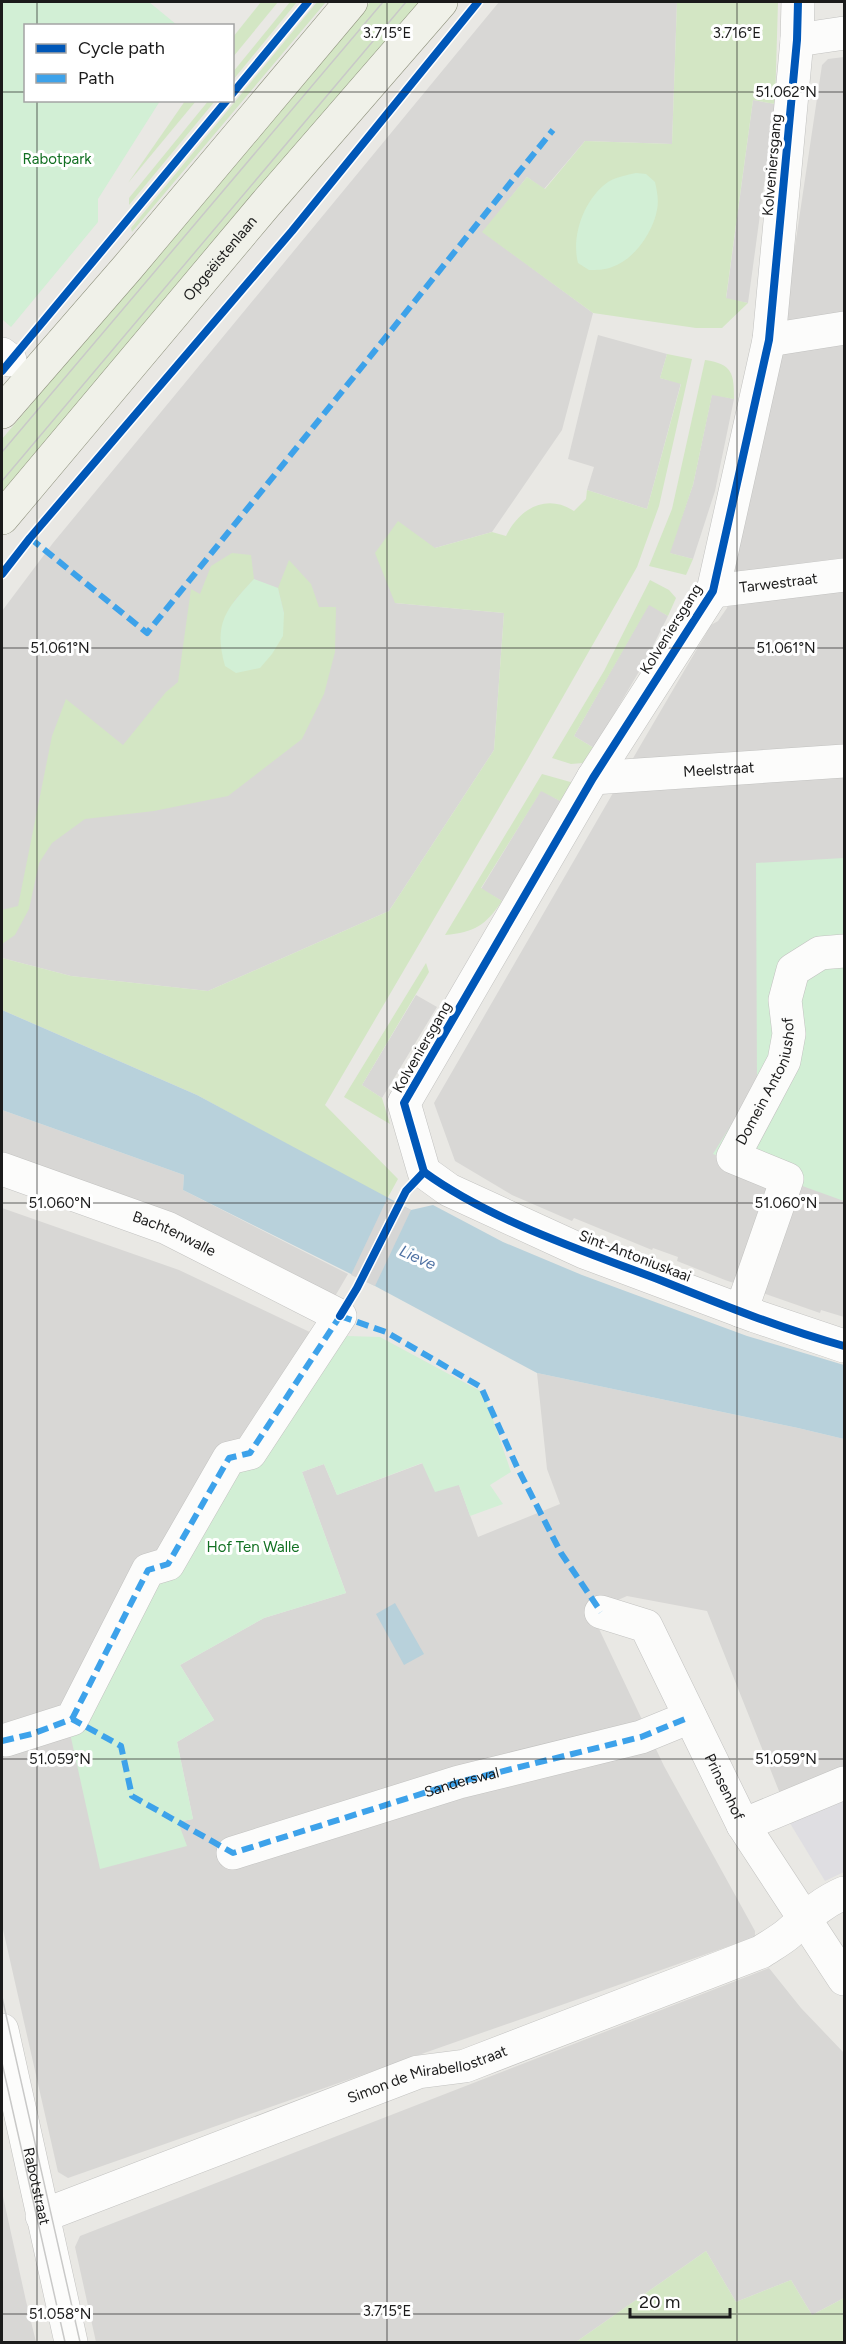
<svg xmlns="http://www.w3.org/2000/svg" width="846" height="2344" viewBox="0 0 846 2344" font-family="Figtree,sans-serif">
	<style>
		.residential { fill: #d8d7d5 }
		.grass { fill: #d3e6c4 }
		.park { fill: #d2efd5 }
		.plaza { fill: #dfdee2 }
		.water { fill: #b8d1db }
		.pier { fill: #d6d6d5 }
		.lines { fill: none; stroke-linecap: round; stroke-linejoin: round }
		.street-casing { stroke: #c2c2c0; stroke-width: 34 }
		.secondary-casing { stroke: #8e917d; stroke-width: 34 }
		.street { stroke: #fcfcfb; stroke-width: 33 }
		.secondary { stroke: #f0f1e9; stroke-width: 33 }
		.tram { stroke: #c9c9c8; stroke-width: 1.5 }
		.quiet { stroke: #3da2ea; stroke-width: 6; stroke-dasharray: 12 6; stroke-linecap: butt }
		.cycleway-casing { stroke: #fff; stroke-width: 11 }
		.cycleway { stroke: #0057b8; stroke-width: 8 }
		.ticks { fill: none; stroke: #1b1b1b; stroke-width: 1.5; stroke-opacity: 0.45 }
		.labels { text-anchor: middle; stroke-width: 6; stroke-linejoin: round; paint-order: stroke }
		.park-label { font-size: 15px; fill: #127022; stroke: #fff }
		.street-label { font-size: 15px; fill: #1b1b1b; stroke: #fff }
		.water-label { font-size: 16px; font-style: italic; fill: #4e71a3; stroke: #fff }
		.ticks-label { font-size: 15px; text-anchor: middle; fill: #1b1b1b; stroke: #fff; stroke-width: 6; stroke-linejoin: round; paint-order: stroke }
	</style>
	<rect width="100%" height="100%" fill="#e9e8e4"/>
	<g class="residential">
		<path d="M499 2H677L672 144 585 141 544 189 527 177 483 232 593 313 562 430 492 532 435 548 395 603 504 613 494 750 389 911 208 991 71 976 2 958V611L53 543Z"/>
		<path d="M844 57V1317L821 1310 820 1313 725 1280 677 1261 678 1257 653 1248 652 1250 574 1218 572 1221 512 1195 455 1161 434 1103 643 741 711 625 718 621 727 608 777 367 822 65 828 59Z"/>
		<path d="M753 100 775 104 748 303 726 299Z"/>
		<path d="M598 335 667 354 660 378 681 383 647 509 587 490 594 467 568 459Z"/>
		<path d="M712 394 734 399 715 491 693 559 669 553 693 485Z"/>
		<path d="M649 604 668 616 647 658 594 748 574 736Z"/>
		<path d="M541 790 562 802 502 901 481 889Z"/>
		<path d="M416 995 437 1007 382 1098 362 1085Z"/>
		<path d="M2 1110 184 1175 183 1190 348 1274 327 1310 2 1169Z"/>
		<path d="M2 1208 179 1270 316 1335 168 1564 178 1822 193 1819 177 1742 214 1720 180 1665 264 1618 346 1593 302 1472 324 1464 337 1495 423 1463 459 1485 478 1537 560 1504 547 1469 537 1373 798 1428 844 1439V1772L781 1796 707 1611 627 1596 591 1612 664 1766 755 1931V1937L68 2178 58 2172 2 1925Z"/>
		<path d="M769 1968 801 2008 844 2053V2298L812 2315 791 2280 736 2302 706 2251 576 2342H96L75 2247 80 2236Z"/>
		<path d="M2 2192 26 2301 36 2342H2Z"/>
	</g>
	<g class="grass">
		<path d="M261 2H278L233 57V37Z"/>
		<path d="M290 2H297L233 80V72Z"/>
		<path d="M317 2H326L132 232 131 228Z"/>
		<path d="M370 2H420L2 495V439Z"/>
		<path d="M677 2H778L775 104 753 100 726 298 748 303 722 328H696L593 313 482 232 527 177 545 189 585 141 672 144Z"/>
		<path d="M209 100 215 101 129 205V198Z"/>
		<path d="M185 101H196L128 183Z"/>
		<path d="M667 354 692 359 659 506 637 567 527 760 325 1105 398 1179 387 1199 197 1095 2 1010V958L71 976 208 991 389 911 494 750 504 613 395 603 375 553 398 521 435 548 492 532 506 536C519 509 546 493 574 511L586 499 587 490 647 509 681 384 660 378Z"/>
		<path d="M705 360C733 364 734 374 734 399L712 395 693 485 670 553 693 559 686 575 649 566 672 509Z"/>
		<path d="M232 553 251 555 254 579 234 601 284 613 278 588 289 560 311 584 319 607H336L335 652 324 694 302 739 228 796 154 811 85 819 52 843 39 863 29 909 15 935 2 944V910L18 906 52 736 66 699 123 745 166 692 178 682 191 589 200 594 211 566Z"/>
		<path d="M650 580 669 590 676 598 668 616 649 605 574 736 594 748 583 763 571 764 552 758 604 671Z"/>
		<path d="M542 774 574 783 562 802 541 791 481 888 502 901C485 926 475 932 445 935Z"/>
		<path d="M426 963 429 972 362 1085 382 1098 390 1124 344 1097Z"/>
		<path d="M706 2251 736 2302 791 2280 812 2315 844 2298V2342H576Z"/>
	</g>
	<g class="park">
		<path d="M2 2H149L177 25 26 26V100L160 101 98 199V222L11 327 2 319Z"/>
		<path d="M636 173 646 174 655 182C657 191 659 200 657 210 653 232 634 260 612 267 605 270 596 270 589 270L578 263C571 236 584 199 608 182 616 177 627 175 636 173Z"/>
		<path d="M254 579 278 588 284 613 283 636 272 654 260 668 236 673 225 666C213 623 226 609 254 579Z"/>
		<path d="M844 858V1201L713 1154 757 1083 756 863Z"/>
		<path d="M316 1335 380 1337 484 1393 511 1472 490 1485 503 1504 470 1516 459 1485 435 1492 422 1463 337 1495 324 1464 302 1472 346 1593 264 1618 180 1665 214 1720 177 1742 193 1819 178 1822 187 1846 100 1869 64 1706 241 1450Z"/>
	</g>
	<path class="plaza" d="M844 1790V1872L825 1881 785 1815Z"/>
	<g class="water">
		<path d="M2 1010 197 1095 411 1210 433 1205 503 1242 582 1275 747 1336 844 1365V1439L798 1428 537 1373 375 1286 183 1190 184 1175 2 1110Z"/>
		<path d="M395 1603 424 1654 404 1665 376 1614Z"/>
	</g>
	<path class="pier" d="M387 1199 411 1210 375 1286 351 1275Z"/>
	<g class="lines">
		<defs>
			<g id="street">
				<path d="M798 2 797 40 769 340 713 591 593 778 404 1103 424 1172 449 1190 584 1252 755 1316 844 1346"/>
				<path d="M797 40 844 33"/>
				<path d="M769 340 844 328"/>
				<path d="M2 354 10 360"/>
				<path id="s1" d="M713 591 844 575"/>
				<path id="s2" d="M593 778 844 761"/>
				<path id="s3" d="M2 1169 167 1228 340 1316 250 1453 229 1458 168 1564 148 1570 72 1719 6 1740"/>
				<path id="s4" d="M741 1311 787 1179 733 1157 784 1061 789 1034 785 1000 793 970 820 953 844 951"/>
				<path id="s5" d="M601 1612 646 1626 743 1825 844 1979"/>
				<path d="M743 1825 844 1783"/>
				<path d="M233 1853 459 1782 641 1737 690 1717"/>
				<path id="s6" d="M2 2030 71 2342"/>
				<path id="s7" d="M42 2216 418 2072 465 2066 761 1952C770 1946 781 1940 789 1933 808 1916 821 1903 844 1893"/>
			</g>
			<g id="secondary">
				<path d="M2 412 128 267 351 2"/>
				<path id="s8" d="M2 518 264 206 441 2"/>
			</g>
		</defs>
		<use href="#street" class="street-casing"/>
		<use href="#secondary" class="secondary-casing"/>
		<use href="#street" class="street"/>
		<use href="#secondary" class="secondary"/>
		<g class="tram">
			<path d="M2 452 383 2"/>
			<path d="M2 481 406 2"/>
			<path d="M2 1997 80 2342"/>
			<path d="M2 2063 65 2342"/>
		</g>
		<g class="quiet">
			<path d="M30 538 147 633 553 130"/>
			<path d="M340 1316 386 1332 481 1387 517 1467 561 1553 601 1612"/>
			<path d="M72 1719 148 1570 168 1564 229 1458 250 1453 342 1313"/>
			<path id="s9" d="M2 1741 32 1734 72 1719 121 1746 132 1796 233 1853 459 1782 641 1737 690 1717"/>
		</g>
		<defs>
			<g id="cycleway">
				<path d="M232 94 308 2"/>
				<path d="M2 371 227 100"/>
				<path d="M2 574 30 538 292 231 478 2"/>
				<path d="M424 1172 404 1103 593 778 713 591 769 340 797 40 798 2"/>
				<path d="M424 1172C490 1220 583 1251 660 1280 720 1304 782 1329 844 1346"/>
				<path d="M340 1316 357 1288 406 1191 424 1172"/>
			</g>
		</defs>
		<use href="#cycleway" class="cycleway-casing"/>
		<use href="#cycleway" class="cycleway"/>
	</g>
	<path class="ticks" d="M37 2V26M387 2V2342M737 2V2342M2 92H26M232 92H844M37 100V2342M2 648H844M2 1203H844M2 1759H844M2 2314H844"/>
	<g class="labels">
		<g class="park-label">
			<text x="57" y="164">Rabotpark</text>
			<text x="253" y="1552">Hof Ten Walle</text>
		</g>
		<g class="street-label">
			<text transform="translate(772 165) rotate(-85)" y="5">Kolveniersgang</text>
			<text dy="5" stroke="none"><textPath href="#s8" startOffset="339">Opgeëistenlaan</textPath></text>
			<text dy="5" stroke="none"><textPath href="#s1" startOffset="66">Tarwestraat</textPath></text>
			<text transform="translate(671 629) rotate(-58)" y="5">Kolveniersgang</text>
			<text dy="5" stroke="none"><textPath href="#s2" startOffset="126">Meelstraat</textPath></text>
			<text transform="translate(422 1047) rotate(-60)" y="5">Kolveniersgang</text>
			<text dy="5" stroke="none"><textPath href="#s4" startOffset="282">Domein Antoniushof</textPath></text>
			<text dy="5" stroke="none"><textPath href="#s3" startOffset="184">Bachtenwalle</textPath></text>
			<text transform="translate(635 1256) rotate(21)" y="5">Sint-Antoniuskaai</text>
			<text dy="5" stroke="none"><textPath href="#s9" startOffset="536">Sanderswal</textPath></text>
			<text dy="5" stroke="none"><textPath href="#s5" startOffset="226">Prinsenhof</textPath></text>
			<text dy="5" stroke="none"><textPath href="#s7" startOffset="411">Simon de Mirabellostraat</textPath></text>
			<text dy="5" stroke="none"><textPath href="#s6" startOffset="160">Rabotstraat</textPath></text>
		</g>
		<g class="water-label">
			<text transform="translate(418 1257) rotate(24)" y="6">Lieve</text>
		</g>
	</g>
	<g class="ticks-label">
		<text x="387" y="38">3.715°E</text>
		<text x="737" y="38">3.716°E</text>
		<text x="786" y="97">51.062°N</text>
		<text x="60" y="653">51.061°N</text>
		<text x="786" y="653">51.061°N</text>
		<text x="60" y="1208">51.060°N</text>
		<text x="786" y="1208">51.060°N</text>
		<text x="60" y="1764">51.059°N</text>
		<text x="786" y="1764">51.059°N</text>
		<text x="387" y="2316">3.715°E</text>
		<text x="60" y="2319">51.058°N</text>
	</g>
	<rect width="846" height="2344" fill="none" stroke="#1b1b1b" stroke-width="6"/>
	<rect x="24" y="24" width="210" height="78" fill="#ffffff" stroke="#a4a4a4" stroke-width="1.5"/>
	<rect x="36" y="44" width="30" height="9" fill="#0057b8" stroke="#a4a4a4" stroke-width="1.5"/>
	<text x="78" y="54" font-size="18" fill="#1b1b1b">Cycle path</text>
	<rect x="36" y="74" width="30" height="9" fill="#3da2ea" stroke="#a4a4a4" stroke-width="1.5"/>
	<text x="78" y="84" font-size="18" fill="#1b1b1b">Path</text>
	<path d="M630 2308v9h100v-9" fill="none" stroke="#1b1b1b" stroke-width="3"/>
	<text x="639" y="2308" font-size="18" fill="#1b1b1b" stroke="#ffffff" stroke-width="4.5" paint-order="stroke">20 m</text>
</svg>
